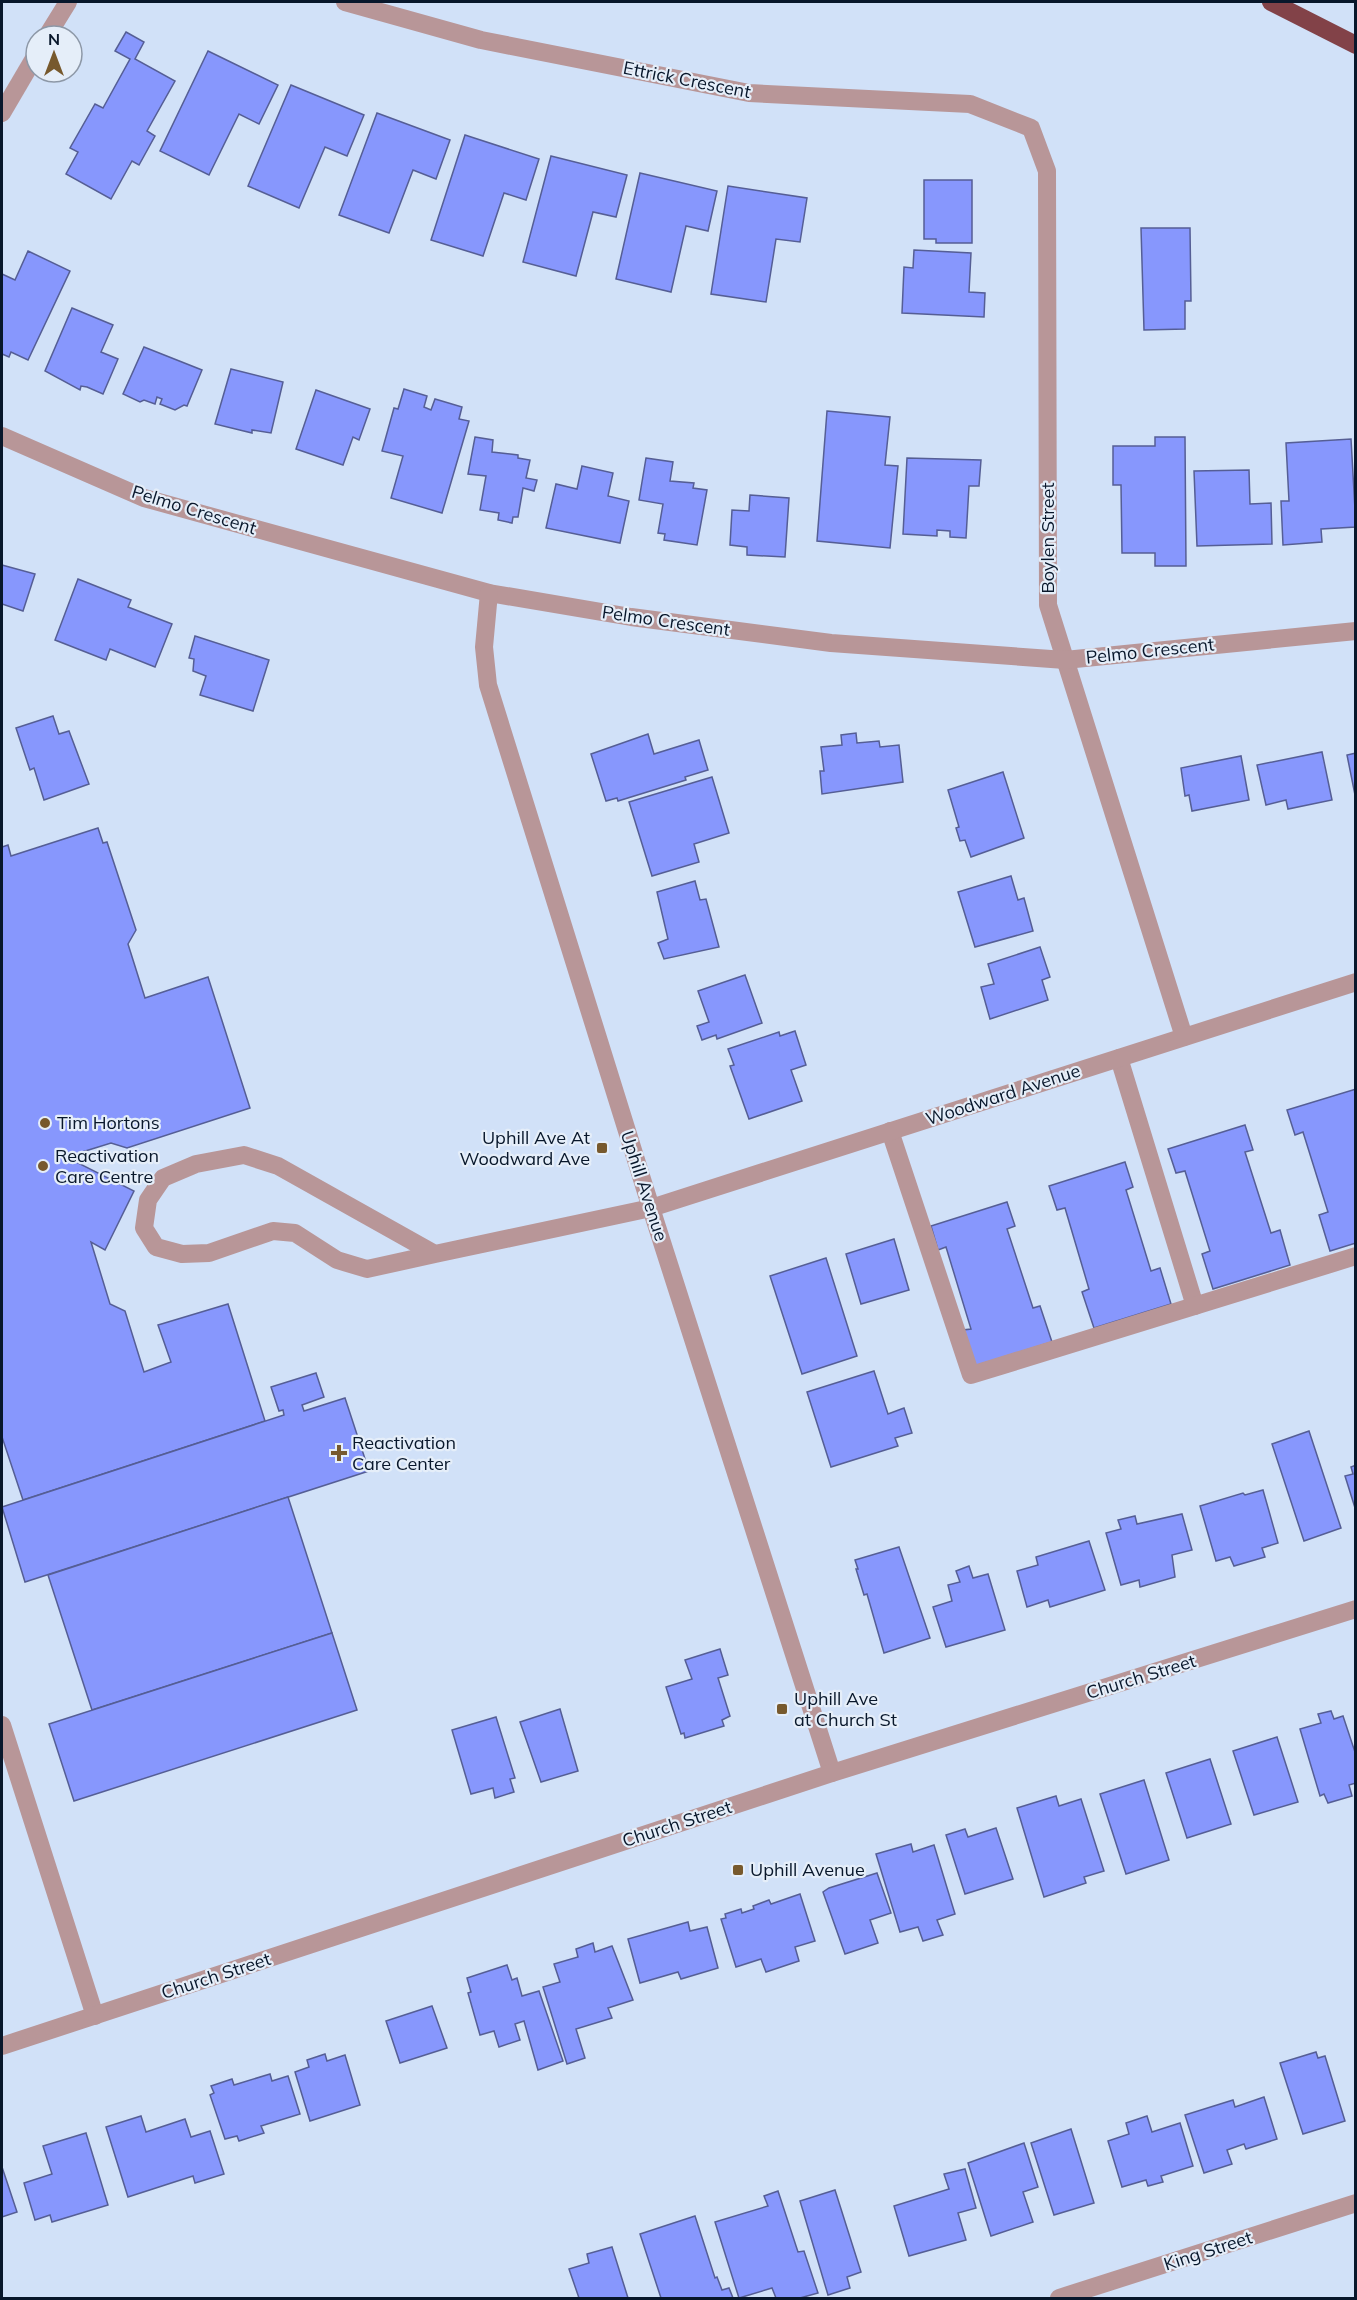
<svg xmlns="http://www.w3.org/2000/svg" width="1357" height="2300" viewBox="0 0 1357 2300" font-family="Mulish,sans-serif">
	<style>
		.building { fill: #8797fd; stroke: #555e95; stroke-width: 1.5 }
		.lines { fill: none; stroke-linecap: round; stroke-linejoin: round }
		.minor { stroke: #b89698; stroke-width: 18 }
		.highway { stroke: #824248; stroke-width: 18 }
		.poi-dot { fill: #77592d; stroke: #e5eef9; stroke-width: 2 }
		.labels { text-anchor: middle; stroke-width: 4.5; stroke-linejoin: round; paint-order: stroke }
		.street-label { font-size: 18px; fill: #08172b; stroke: #e5eef9 }
		.poi-label { font-size: 18px; fill: #08172b; stroke: #e5eef9; text-anchor: start }
	</style>
	<rect width="100%" height="100%" fill="#d1e1f8"/>
	<g class="building">
		<path d="M126 32 144 42 135 59 175 81 147 131 155 136 139 165 132 161 111 199 66 174 78 152 70 148 95 104 103 108 130 59 115 51Z"/>
		<path d="M208 51 278 85 259 124 239 114 209 175 160 151Z"/>
		<path d="M291 85 364 115 347 156 325 147 299 208 248 186Z"/>
		<path d="M377 113 450 140 436 179 413 170 389 233 339 215Z"/>
		<path d="M465 135 539 159 526 200 504 193 483 256 431 240Z"/>
		<path d="M551 156 627 175 616 217 593 212 576 276 523 262Z"/>
		<path d="M640 173 717 191 708 231 686 226 671 292 616 279Z"/>
		<path d="M924 180H972V243H936V239H924Z"/>
		<path d="M728 186 807 198 800 242 776 239 766 302 711 294Z"/>
		<path d="M1141 228H1190L1191 301H1185V329L1144 330Z"/>
		<path d="M914 250 971 253 969 292 985 293 984 317 902 313 904 267 913 268Z"/>
		<path d="M28 251 70 271 28 360 11 352 9 357 2 354V274L15 280Z"/>
		<path d="M72 308 113 325 101 352 118 359 103 394 87 387 81 386 80 390 45 371Z"/>
		<path d="M144 347 202 370 187 406 184 405 175 410 160 404 162 399 157 397 155 404 144 400 140 402 123 394Z"/>
		<path d="M231 369 283 382 271 433 252 430V433L215 424Z"/>
		<path d="M404 389 427 396 424 407 431 410 435 399 462 407 459 419 469 421 442 513 391 498 403 456 382 451 394 408 398 409Z"/>
		<path d="M316 390 370 409 359 440 353 437 343 465 296 449Z"/>
		<path d="M827 411 890 417 885 465 898 466 890 548 817 541Z"/>
		<path d="M475 437 493 440 492 452 518 455V458L530 460 526 478 537 480 534 491 523 488 518 517H513L512 523 498 520 499 513 480 510 486 476 468 474Z"/>
		<path d="M1155 437H1185L1186 566H1155V553H1122L1121 485H1113V446H1155Z"/>
		<path d="M1351 439 1356 527 1321 529 1322 542 1283 545 1281 501H1289L1286 443Z"/>
		<path d="M646 458 673 462 670 481 694 483 693 488 707 490 697 545 664 540 665 534 658 533 663 504 639 500Z"/>
		<path d="M907 458 981 460 979 486H969L966 538 950 537V531L937 530V536L903 534Z"/>
		<path d="M582 466 613 473 608 496 629 501 620 543 546 528 556 484 577 489Z"/>
		<path d="M1249 470 1250 504 1271 503 1272 544 1197 546 1194 471Z"/>
		<path d="M750 495 789 498 785 557 747 555V547L730 545 732 510 749 511Z"/>
		<path d="M2 565 35 574 23 611 2 604Z"/>
		<path d="M78 579 131 600 128 607 172 624 155 667 110 649 106 660 55 640Z"/>
		<path d="M195 636 269 660 253 711 200 695 206 676 193 671 194 659 189 658Z"/>
		<path d="M53 716 59 734 69 731 89 784 44 800 34 768 30 770 16 728Z"/>
		<path d="M856 733 857 743 879 741 880 747 899 745 903 782 822 794 820 771H824L821 747 842 745 841 735Z"/>
		<path d="M648 734 654 754 699 740 708 770 685 777 686 780 618 801 617 798 606 801 591 754Z"/>
		<path d="M1322 752 1332 800 1288 809 1286 800 1266 805 1257 765Z"/>
		<path d="M1356 753V795H1355L1347 755Z"/>
		<path d="M1241 756 1249 800 1192 811 1189 795 1185 796 1181 768Z"/>
		<path d="M1003 772 1024 838 971 857 965 840 960 841 956 828 959 827 948 790Z"/>
		<path d="M712 777 729 833 694 844 699 862 652 876 629 802Z"/>
		<path d="M98 828 103 843 107 842 136 930 128 944 145 998 208 977 250 1108 127 1148 111 1143 66 1157 134 1191 105 1250 91 1242 110 1304 125 1311 144 1372 171 1362 158 1325 228 1304 265 1421 23 1500 2 1437V847L8 845 11 856Z"/>
		<path d="M1011 876 1018 900 1024 898 1033 931 975 947 958 892Z"/>
		<path d="M695 881 700 900 706 899 719 947 664 959 658 943 668 939 657 892Z"/>
		<path d="M1040 947 1050 977 1042 980 1048 1000 990 1019 981 987 994 984 988 964Z"/>
		<path d="M745 975 762 1023 717 1039 716 1035 702 1040 697 1026 709 1022 698 991Z"/>
		<path d="M795 1031 806 1065 791 1070 802 1101 749 1119 730 1066 734 1065 728 1049 779 1032 780 1036Z"/>
		<path d="M1356 1089V1243L1330 1251 1319 1215 1328 1212 1303 1132 1295 1135 1287 1110Z"/>
		<path d="M1245 1125 1253 1150 1245 1152 1271 1233 1280 1230 1290 1265 1213 1289 1202 1254 1210 1251 1185 1171 1176 1173 1168 1149Z"/>
		<path d="M1125 1162 1133 1187 1126 1190 1151 1271 1160 1268 1171 1304 1094 1328 1082 1292 1089 1289 1065 1208 1057 1210 1049 1186Z"/>
		<path d="M1007 1202 1015 1226 1007 1229 1033 1308 1040 1306 1052 1342 975 1366 963 1330 971 1329 946 1247 938 1250 931 1226Z"/>
		<path d="M894 1239 909 1290 861 1304 846 1254Z"/>
		<path d="M826 1258 857 1356 802 1374 770 1276Z"/>
		<path d="M874 1371 888 1414 904 1408 912 1433 895 1438 898 1446 831 1467 807 1392Z"/>
		<path d="M316 1373 324 1397 302 1405 304 1411 345 1398 369 1471 25 1582 2 1507 284 1415 283 1410 279 1411 271 1387Z"/>
		<path d="M1309 1431 1341 1528 1304 1541 1272 1444Z"/>
		<path d="M1356 1465V1511L1345 1476 1353 1474 1351 1467Z"/>
		<path d="M1263 1490 1278 1543 1262 1548 1265 1557 1234 1566 1230 1557 1216 1561 1200 1506 1243 1493 1245 1495Z"/>
		<path d="M288 1497 332 1633 92 1710 48 1575Z"/>
		<path d="M1182 1514 1192 1550 1172 1555 1175 1577 1140 1587 1139 1580 1121 1585 1106 1533 1121 1529 1118 1520 1135 1516 1137 1524Z"/>
		<path d="M1089 1541 1105 1590 1050 1607 1048 1600 1027 1607 1017 1571 1038 1565 1036 1557Z"/>
		<path d="M899 1547 930 1638 884 1653 867 1594 864 1595 856 1569H858L855 1560Z"/>
		<path d="M969 1566 973 1578 988 1574 1005 1630 946 1647 933 1607 952 1601 948 1585 960 1582 956 1571Z"/>
		<path d="M332 1633 357 1710 74 1801 49 1724Z"/>
		<path d="M720 1649 728 1675 718 1678 730 1716 722 1720 724 1726 685 1738 684 1733 681 1734 666 1687 692 1679 685 1660Z"/>
		<path d="M560 1709 578 1771 541 1782 520 1722Z"/>
		<path d="M1331 1711 1334 1719 1343 1716 1356 1755V1783L1349 1785 1352 1796 1328 1803 1324 1794 1320 1796 1300 1729 1321 1723 1318 1714Z"/>
		<path d="M496 1717 515 1778 510 1779 514 1792 495 1798 493 1788 471 1794 452 1730Z"/>
		<path d="M1277 1737 1298 1802 1254 1815 1233 1751Z"/>
		<path d="M1210 1759 1231 1824 1187 1838 1166 1773Z"/>
		<path d="M1144 1780 1169 1860 1126 1874 1100 1794Z"/>
		<path d="M1056 1796 1059 1806 1081 1799 1104 1871 1084 1877 1086 1883 1044 1897 1017 1808Z"/>
		<path d="M996 1828 1013 1879 965 1894 946 1835 965 1829 968 1837Z"/>
		<path d="M911 1844 913 1852 934 1845 955 1914 937 1920 943 1935 923 1941 918 1927 900 1932 876 1854Z"/>
		<path d="M877 1873 891 1913 870 1920 878 1943 845 1954 823 1892 829 1888Z"/>
		<path d="M800 1894 815 1941 795 1947 799 1961 766 1972 761 1959 736 1967 721 1919 726 1918 725 1914 741 1909 742 1913 754 1909 753 1906 769 1900 771 1904Z"/>
		<path d="M688 1922 690 1931 707 1927 718 1968 681 1979 678 1972 640 1983 628 1939Z"/>
		<path d="M593 1943 595 1952 612 1946 633 2000 608 2008 612 2018 576 2029 585 2058 567 2064 543 1987 560 1982 554 1964 578 1957 576 1949Z"/>
		<path d="M507 1965 512 1980 517 1978 522 1996 539 1991 563 2061 538 2070 524 2021 515 2024 520 2040 499 2047 494 2031 480 2035 468 1993 471 1992 467 1978Z"/>
		<path d="M432 2006 447 2048 400 2063 386 2021Z"/>
		<path d="M1316 2052 1318 2058 1325 2056 1345 2121 1303 2134 1280 2063Z"/>
		<path d="M325 2054 327 2061 345 2055 360 2105 310 2121 295 2072 309 2067 307 2060Z"/>
		<path d="M270 2074 272 2081 288 2076 300 2114 261 2126 264 2133 239 2141 237 2136 225 2139 210 2095 214 2093 211 2086 232 2079 234 2085Z"/>
		<path d="M1264 2097 1277 2139 1246 2149 1244 2144 1227 2150 1232 2164 1204 2173 1185 2115 1233 2100 1235 2107Z"/>
		<path d="M141 2116 146 2132 185 2119 191 2137 210 2131 224 2174 195 2183 193 2176 128 2197 106 2127Z"/>
		<path d="M1147 2116 1152 2132 1180 2123 1193 2166 1161 2176 1163 2182 1148 2186 1146 2180 1122 2187 1108 2141 1129 2134 1126 2123Z"/>
		<path d="M1071 2129 1094 2203 1054 2215 1031 2143Z"/>
		<path d="M86 2133 108 2205 52 2222 50 2215 35 2220 24 2183 52 2174 43 2146Z"/>
		<path d="M1024 2143 1038 2187 1023 2192 1033 2222 991 2236 968 2163Z"/>
		<path d="M2 2167 17 2212 2 2217Z"/>
		<path d="M965 2169 976 2208 958 2213 966 2240 909 2256 894 2206 949 2189 944 2174Z"/>
		<path d="M835 2190 861 2272 847 2277 850 2288 828 2295 800 2201Z"/>
		<path d="M778 2191 798 2252 804 2251 818 2293 800 2298H776L772 2288 739 2298 715 2222 768 2206 764 2196Z"/>
		<path d="M695 2216 715 2278 717 2277 722 2290 729 2288 733 2298H661L640 2234Z"/>
		<path d="M612 2247 628 2298H579L569 2269 589 2263 587 2254Z"/>
	</g>
	<g class="lines">
		<g class="minor">
			<path d="M345 2 481 40 749 93 970 104 1031 128 1047 171 1048 605 1184 1037"/>
			<path d="M47 36 68 2"/>
			<path d="M2 113 36 55"/>
			<path d="M2 436 144 498 489 593 631 617 831 643 1065 660 1356 631"/>
			<path d="M489 593 484 647 488 685 651 1208 832 1773"/>
			<path d="M1119 1058 1195 1306"/>
			<path d="M890 1131 971 1375 1356 1256"/>
			<path d="M435 1254 367 1269 337 1260 295 1233 273 1231 209 1253 182 1254 156 1247 144 1228 148 1200 163 1178 196 1164 244 1155 278 1166 435 1254 651 1208 1356 982"/>
			<path d="M2 1725 95 2016"/>
			<path d="M2 2046 832 1773 1356 1609"/>
			<path d="M1059 2298 1356 2203"/>
		</g>
		<path class="highway" d="M1271 2 1356 45"/>
	</g>
	<g class="poi-dot">
		<circle cx="45" cy="1123" r="6"/>
		<rect x="596" y="1142" width="12" height="12" rx="3"/>
		<circle cx="43" cy="1166" r="6"/>
		<path d="M336 1444h6v6h6v6h-6v6h-6v-6h-6v-6h6z"/>
		<rect x="776" y="1703" width="12" height="12" rx="3"/>
		<rect x="732" y="1864" width="12" height="12" rx="3"/>
	</g>
	<g class="labels">
		<g class="street-label">
			<text transform="translate(687 80) rotate(11)" y="6">Ettrick Crescent</text>
			<text transform="translate(194 510) rotate(17)" y="6">Pelmo Crescent</text>
			<text transform="translate(1048 538) rotate(-90)" y="6">Boylen Street</text>
			<text transform="translate(666 621) rotate(8)" y="6">Pelmo Crescent</text>
			<text transform="translate(1150 651) rotate(-6)" y="6">Pelmo Crescent</text>
			<text transform="translate(1003 1095) rotate(-18)" y="6">Woodward Avenue</text>
			<text transform="translate(644 1186) rotate(72)" y="6">Uphill Avenue</text>
			<text transform="translate(1141 1677) rotate(-17)" y="6">Church Street</text>
			<text transform="translate(677 1824) rotate(-18)" y="6">Church Street</text>
			<text transform="translate(216 1976) rotate(-18)" y="6">Church Street</text>
			<text transform="translate(1208 2251) rotate(-18)" y="6">King Street</text>
		</g>
		<g class="poi-label">
			<text x="57" y="1129">Tim Hortons</text>
			<text x="590" y="1144" text-anchor="end">Uphill Ave At<tspan x="590" dy="21">Woodward Ave</tspan></text>
			<text x="55" y="1162">Reactivation<tspan x="55" dy="21">Care Centre</tspan></text>
			<text x="352" y="1449">Reactivation<tspan x="352" dy="21">Care Center</tspan></text>
			<text x="794" y="1705">Uphill Ave<tspan x="794" dy="21">at Church St</tspan></text>
			<text x="750" y="1876">Uphill Avenue</text>
		</g>
	</g>
	<rect width="1357" height="2300" fill="none" stroke="#08172b" stroke-width="6"/>
	<g transform="translate(54 54)"><circle r="28" fill="#e5eef9" stroke="#8d98a7" stroke-width="1.5"/>
	<path d="M0-4.5L10 22L0 15L-10 22Z" fill="#77592d"/>
	<text y="-9" font-size="16" font-weight="bold" text-anchor="middle" fill="#08172b">N</text>
	</g>
</svg>
